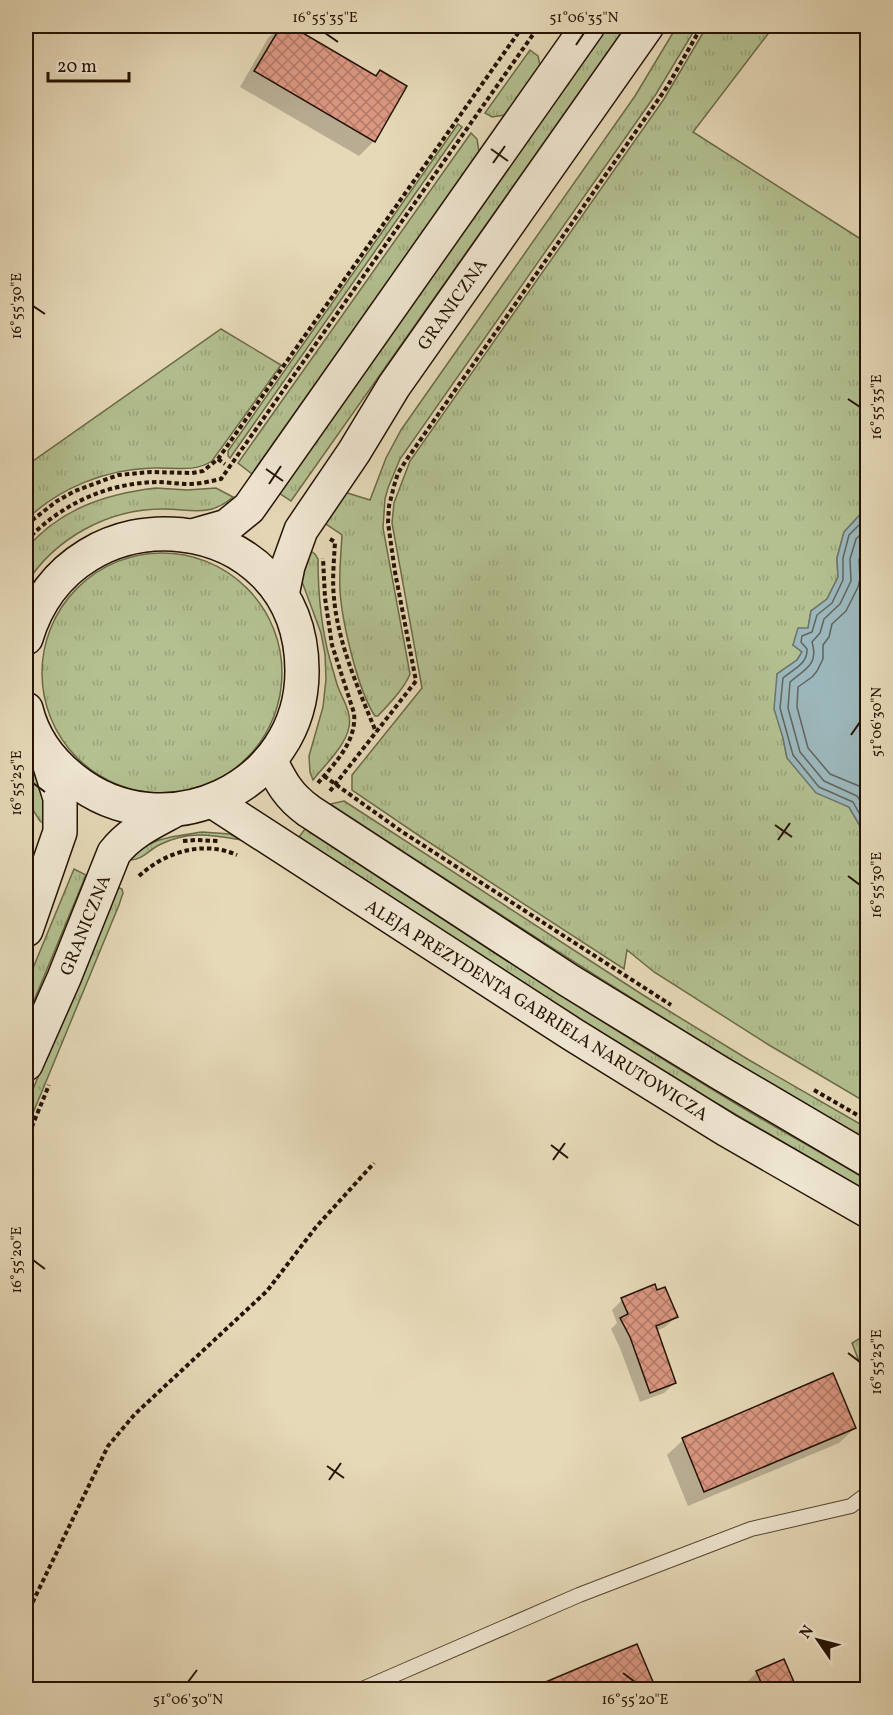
<svg xmlns="http://www.w3.org/2000/svg" width="893" height="1715" viewBox="0 0 893 1715" font-family="Vollkorn,serif">
	<style>
		.grass { fill: url(#grass-tufts); stroke: #6c6a48; stroke-width: 1.5 }
		.water { fill: #9cb7bb; stroke: #6c7570; stroke-width: 1.5 }
		.shadow { fill: #0003 }
		.lines { fill: none; stroke-linecap: round; stroke-linejoin: round }
		.shore { stroke: #60655e; stroke-width: 1.5 }
		.building { fill: url(#building-cross-hatch); stroke: #251300; stroke-width: 1.5 }
		.lane-casing { stroke: #55442e; stroke-width: 16 }
		.secondary-casing { stroke: #251300; stroke-width: 36 }
		.path { stroke: #251300; stroke-width: 4; stroke-dasharray: 4.5 3; stroke-linecap: butt }
		.lane { stroke: #efe6d1; stroke-width: 14 }
		.secondary { stroke: #efe6d1; stroke-width: 33 }
		.ticks { fill: none; stroke: #251300; stroke-width: 2 }
		.labels { text-anchor: middle; stroke-width: 6; stroke-linejoin: round; paint-order: stroke }
		.street-label { font-size: 18px; fill: #251300; stroke: #efe6d1 }
		.neatline { fill: none; stroke: #251300; stroke-width: 2 }
		.ticks-label { font-size: 15px; text-anchor: middle; fill: #251300 }
	</style>
	<defs>
		<pattern id="grass-tufts" width="24" height="20" patternUnits="userSpaceOnUse" patternTransform="scale(1.5)"><rect width="24" height="20" fill="#b3c090"/><path d="M3 7l-1-3M5 7V3M7 7l1-3M15 17l-1-3M17 17v-4M19 17l1-3" fill="none" stroke="#9aa47a"/></pattern>
		<pattern id="building-cross-hatch" width="8" height="8" patternUnits="userSpaceOnUse" patternTransform="scale(1.5)"><rect width="8" height="8" fill="#db9782"/><path d="M0 0l8 8M0 8l8-8" fill="none" stroke="#b17a68"/></pattern>
	</defs>
	<rect width="100%" height="100%" fill="#e6d9b8"/>
	<filter id="stains"><feTurbulence type="fractalNoise" baseFrequency=".00333" numOctaves="4"/><feColorMatrix values="0 0 0 0 .2 0 0 0 0 .09 0 0 0 0 .02 0 0 0 .5 -.17"/></filter>
	<radialGradient id="worn" r=".72"><stop offset=".6" stop-color="#630" stop-opacity="0"/><stop offset="1" stop-color="#630" stop-opacity=".3"/></radialGradient>
	<g class="grass">
		<path d="M608 26H626L291 501 279 493Z"/>
		<path d="M677 26H697L656 94 400 459 388 488 385 499 383 528 410 674C404 689 389 704 378 716H375C358 691 342 622 340 591 339 572 341 553 342 535L323 522 344 492 370 500 386 458 401 430 635 96Z"/>
		<path d="M707 26H774L693 132 867 243V507L844 532 837 558 838 577 827 599 811 611 808 629 793 645 802 652 797 660 777 674 783 738 787 758 837 801 849 807 860 826 867 832V1103L769 1045 654 972 627 950 624 969 421 837 352 790V775L422 688 392 523 394 503 410 461 664 99Z"/>
		<path d="M530 50 538 56 540 65 505 115 492 117 485 113Z"/>
		<path d="M458 124 462 127 230 458 228 456V451Z"/>
		<path d="M471 133 477 139 479 152 252 474 238 463Z"/>
		<path d="M221 329 281 365 212 461C194 473 173 467 153 468 106 469 59 488 26 520V466Z"/>
		<path d="M156 488 187 490 216 488 233 497C209 518 190 509 163 509 108 509 55 538 26 584V549C60 509 105 494 156 488Z"/>
		<path d="M306 548 315 554 318 559C318 594 321 627 330 660 333 669 335 679 338 687 343 700 352 713 349 727 346 745 325 765 313 780L310 772 309 756 323 707 326 679 325 654 321 633 301 579Z"/>
		<circle cx="162" cy="673" r="120"/>
		<path d="M26 763 44 788 50 828 40 821 26 799Z"/>
		<path d="M344 801 643 995 749 1060 867 1128V1140C684 1035 507 919 330 804Z"/>
		<path d="M305 829C441 918 576 1007 715 1091 765 1122 817 1150 867 1180V1191L713 1101 543 996 299 837Z"/>
		<path d="M202 832 230 834 241 840C211 835 189 830 159 845 149 850 142 860 130 860 148 837 176 836 202 832Z"/>
		<path d="M74 869 86 875 26 1020V985Z"/>
		<path d="M117 887 122 889 123 893 119 905 26 1130V1106Z"/>
		<path d="M867 1334V1382L852 1343Z"/>
	</g>
	<path class="water" d="M867 507V832L860 826 849 807 816 793 787 758 783 738 774 709 777 674 797 660 802 652 793 645 798 628H808L811 611 827 599 838 577 837 558 844 532Z"/>
	<g class="shadow">
		<path d="M281 26H288L375 77 380 72 374 141 359 156 240 87 268 38Z"/>
		<path d="M622 1300 676 1317 665 1327 656 1331 675 1383 664 1393 640 1402 620 1348 611 1329 617 1323 612 1310Z"/>
		<path d="M855 1428 839 1443 688 1506 667 1455 683 1440Z"/>
		<path d="M636 1646 654 1690H533Z"/>
		<path d="M783 1661 795 1690H739L757 1672Z"/>
	</g>
	<g class="lines">
		<g class="shore">
			<path d="M868 516 849 535 843 558V580L832 603 817 615 812 632 802 636 801 642 807 649C808 664 793 669 783 678L780 708 793 755 819 787 853 802 864 822 868 824"/>
			<path d="M868 527 856 539 850 559 851 581 840 604 824 619 820 633 812 642C819 665 805 669 790 682L788 708 800 752 824 781 857 796 868 812"/>
			<path d="M868 540 864 544 859 560 860 579 858 587 846 611 832 624 829 637 823 645V659L817 671 812 677 798 687 797 707 808 748 830 774 859 786 868 794"/>
		</g>
	</g>
	<g class="building">
		<path d="M281 26H291L376 76 380 70 407 86 375 142 254 71Z"/>
		<path d="M655 1284 657 1290 665 1287 678 1317 656 1326 676 1383 650 1393 630 1337 620 1318 628 1314 621 1298Z"/>
		<path d="M833 1373 856 1428 704 1492 682 1438Z"/>
		<path d="M637 1644 656 1689H529L593 1662Z"/>
		<path d="M784 1659 797 1689H764L756 1671Z"/>
	</g>
	<g class="lines">
		<defs>
			<path id="lane" d="M360 1690 579 1595 751 1529 851 1506 868 1493"/>
			<g id="secondary">
				<path d="M192 536 227 526 249 508 588 26"/>
				<path d="M282 595 288 566 301 530 354 452 394 386 647 26"/>
				<path d="M26 638C72 484 301 506 302 670 303 788 164 852 73 779 50 761 33 738 26 709"/>
				<path d="M270 760C281 782 288 796 309 811L568 980 720 1073 868 1160"/>
				<path d="M212 801 572 1034 727 1130 868 1211"/>
				<path d="M26 930 60 832V798L47 756"/>
				<path d="M26 1064 64 978 114 853C129 833 151 823 173 811"/>
			</g>
		</defs>
		<use href="#lane" class="lane-casing"/>
		<use href="#secondary" class="secondary-casing"/>
		<g class="path">
			<path d="M218 459 225 464"/>
			<path d="M26 525 57 501 75 491 118 475 151 472 192 473 203 471 218 459 523 26"/>
			<path d="M330 539 335 542C334 561 332 580 334 598 338 644 359 690 376 732"/>
			<path d="M26 541C60 505 106 483 157 482 167 482 178 484 189 484 200 484 211 481 221 479L539 26"/>
			<path d="M324 776 401 831 671 1005"/>
			<path d="M318 783C335 763 357 741 354 713L332 645 325 598 323 558"/>
			<path d="M330 791 416 681 395 572 388 523 389 506 394 486 398 473 407 459 667 87 702 26"/>
			<path d="M183 841 196 840 218 841"/>
			<path d="M139 876C165 852 203 840 237 855"/>
			<path d="M814 1090 868 1121"/>
			<path d="M26 1141 49 1085"/>
			<path d="M26 1616 108 1446 135 1414 267 1291 316 1227 374 1163"/>
		</g>
		<use href="#lane" class="lane"/>
		<use href="#secondary" class="secondary"/>
	</g>
	<path class="ticks" d="M325 33 338 42M576 45 584 33M491 149 508 161M493 163 505 146M33 306 45 314M848 399 860 407M266 469 283 481M269 484 281 466M851 735 860 722M33 783 45 792M775 825 792 837M778 840 790 823M848 876 860 885M551 1145 568 1158M553 1160 565 1143M33 1260 45 1269M848 1353 860 1362M327 1466 344 1478M329 1480 341 1463M623 1673 635 1682M188 1682 197 1670"/>
	<g class="labels">
		<g class="street-label">
			<text transform="translate(452 304) rotate(-55)" y="6">GRANICZNA</text>
			<text transform="translate(85 925) rotate(-68)" y="6">GRANICZNA</text>
			<text transform="translate(537 1010) rotate(32)" y="6">ALEJA PREZYDENTA GABRIELA NARUTOWICZA</text>
		</g>
	</g>
	<rect width="893" height="1715" fill="none" stroke="#e6d9b8" stroke-width="66"/>
	<g transform="translate(818 1640) rotate(305)" stroke="#efe6d1" stroke-width="4.5" paint-order="stroke">
	<path d="M0-4.5L10 22L0 15L-10 22Z" fill="#251300"/>
	<text y="-9" font-size="16" font-weight="bold" text-anchor="middle" fill="#251300">N</text>
	</g>
	<path d="M48 72v9h81v-9" fill="none" stroke="#251300" stroke-width="3"/>
	<text x="57" y="72" font-size="18" fill="#251300" stroke="#efe6d1" stroke-width="4.5" paint-order="stroke">20 m</text>
	<rect x="33" y="33" width="827" height="1649" class="neatline"/>
	<g class="ticks-label">
		<text x="325" y="22">16°55'35"E</text>
		<text x="584" y="22">51°06'35"N</text>
		<text transform="translate(16 306) rotate(-90)" y="5">16°55'30"E</text>
		<text transform="translate(876 407) rotate(-90)" y="5">16°55'35"E</text>
		<text transform="translate(876 722) rotate(-90)" y="5">51°06'30"N</text>
		<text transform="translate(16 783) rotate(-90)" y="5">16°55'25"E</text>
		<text transform="translate(876 885) rotate(-90)" y="5">16°55'30"E</text>
		<text transform="translate(16 1260) rotate(-90)" y="5">16°55'20"E</text>
		<text transform="translate(876 1362) rotate(-90)" y="5">16°55'25"E</text>
		<text x="188" y="1704">51°06'30"N</text>
		<text x="635" y="1704">16°55'20"E</text>
	</g>
	<rect width="100%" height="100%" filter="url(#stains)"/>
	<rect width="100%" height="100%" fill="url(#worn)"/>
</svg>
